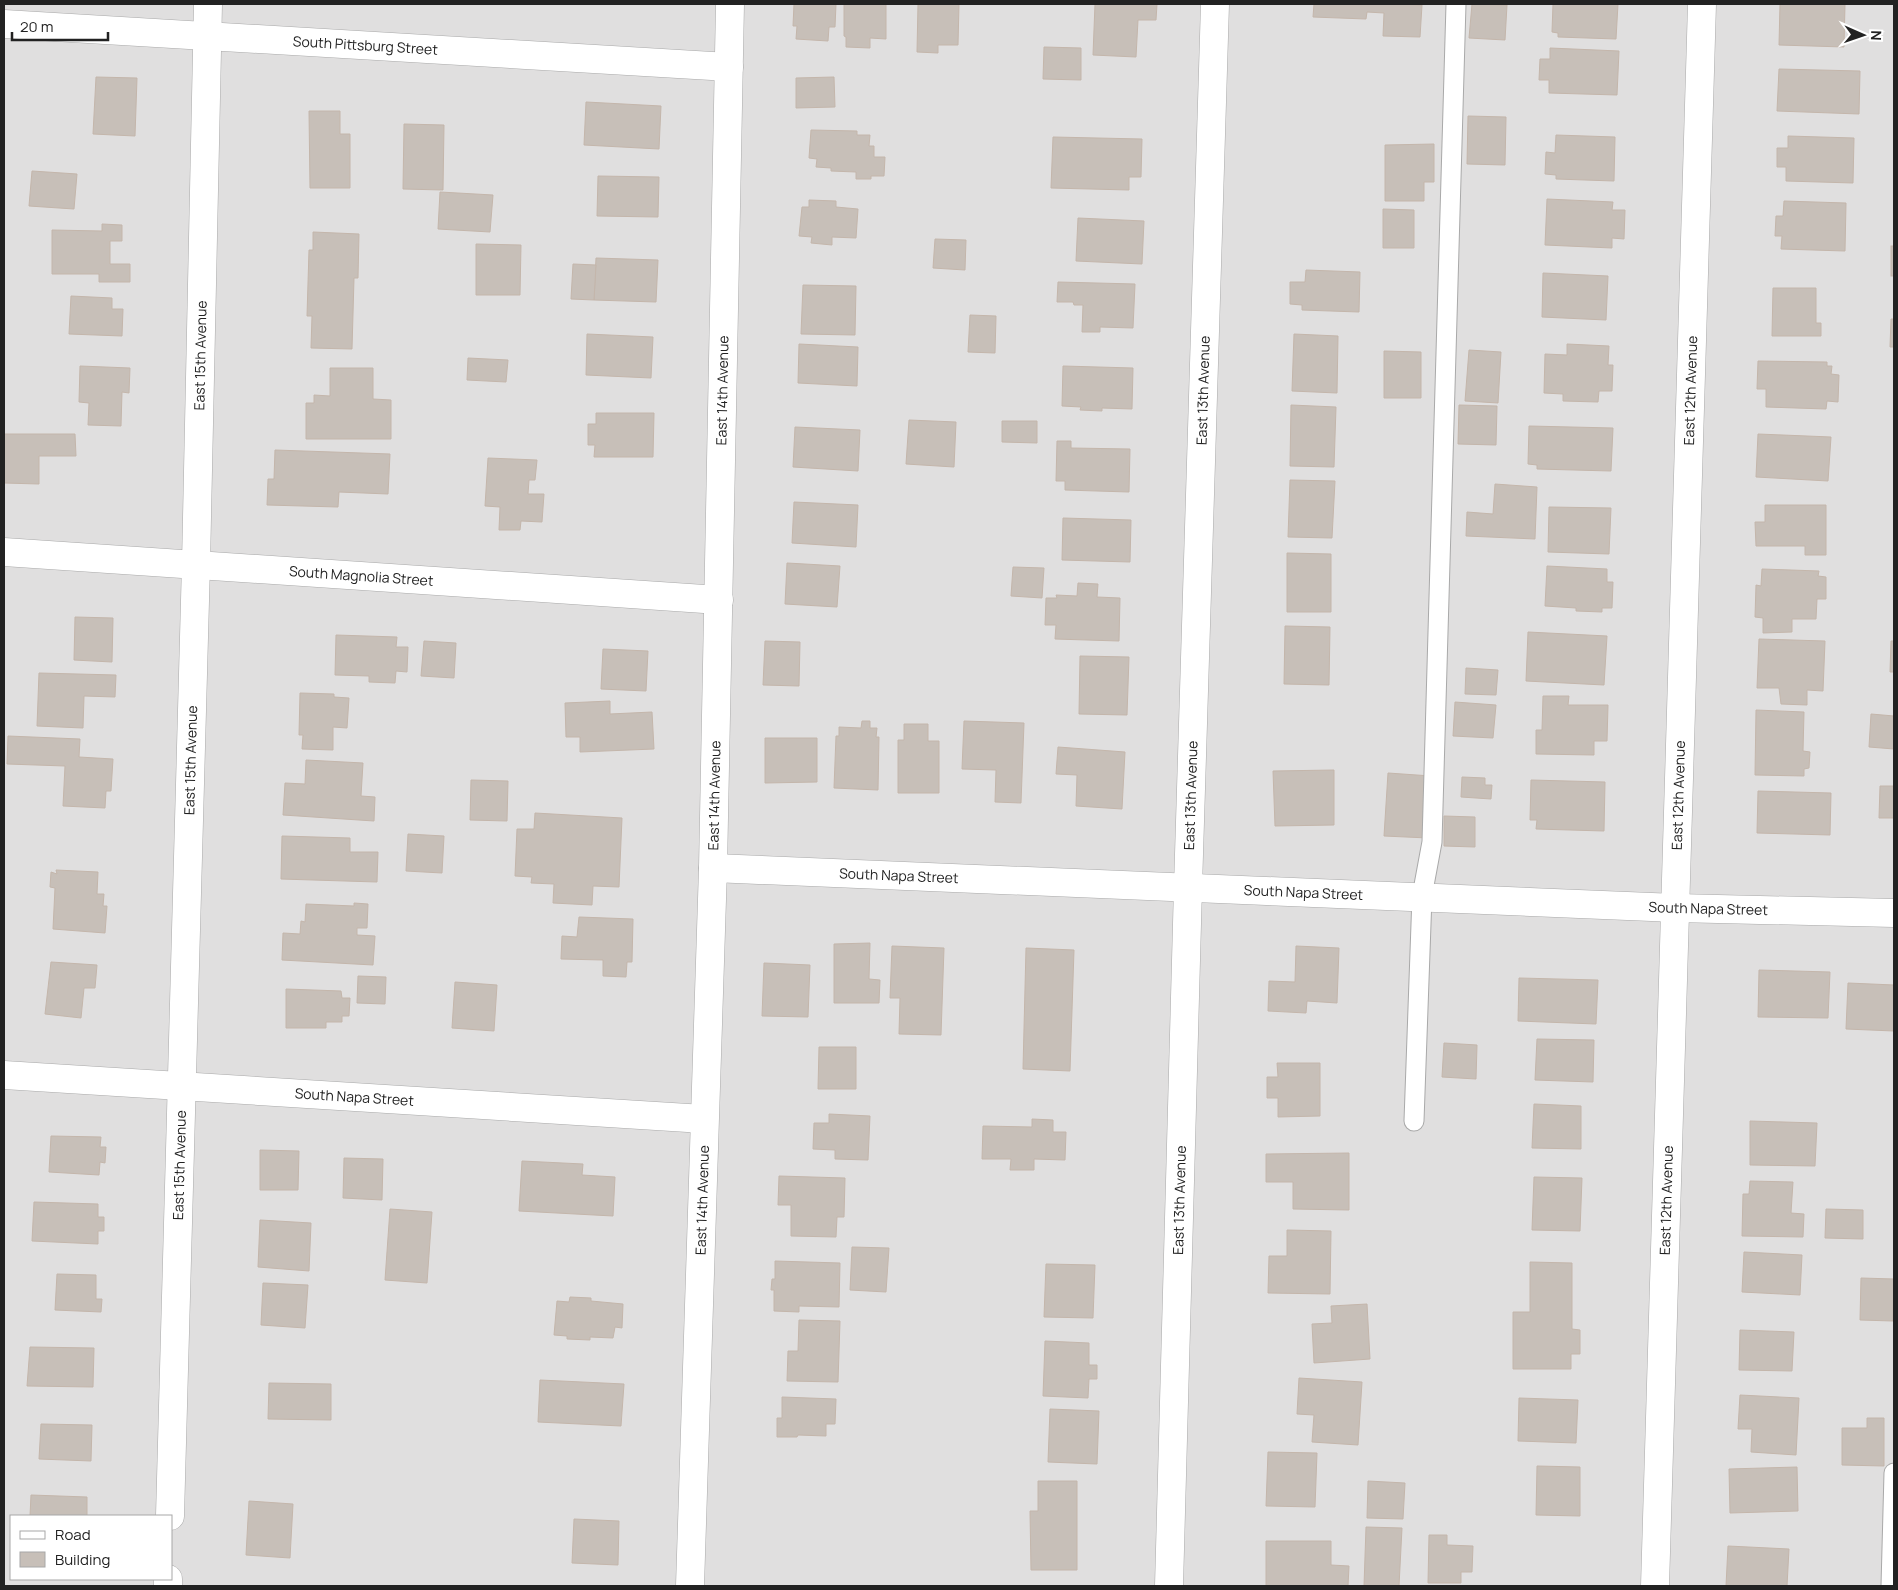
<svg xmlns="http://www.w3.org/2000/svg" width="1898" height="1590" viewBox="0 0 1898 1590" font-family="Manrope,sans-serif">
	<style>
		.residential { fill: #e0dfdf; fill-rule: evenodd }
		.building { fill: #c7bfb8; stroke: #c4b6ab }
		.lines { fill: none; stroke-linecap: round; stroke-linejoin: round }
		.lane-casing { stroke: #a9a9a9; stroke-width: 21 }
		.street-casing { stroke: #a9a9a9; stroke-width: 29 }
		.lane { stroke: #fff; stroke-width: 19 }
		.street { stroke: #fff; stroke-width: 28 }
		.labels { text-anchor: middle; stroke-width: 5; stroke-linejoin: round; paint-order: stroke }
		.street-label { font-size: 14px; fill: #222; stroke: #fff }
	</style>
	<rect width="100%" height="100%" fill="#f2efe9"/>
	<path class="residential" d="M4 4H1894V1586H4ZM11 1516H171V1579H11Z"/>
	<g class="building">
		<path d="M794 4H836L835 27H829L828 41 796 39 797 26H793Z"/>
		<path d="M844 4H886V39L870 38V48L846 47V37L844 36Z"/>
		<path d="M918 4H959L958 45H938V53L917 52Z"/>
		<path d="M1095 4H1157L1156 20H1138L1136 57 1093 55Z"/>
		<path d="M1314 4H1398L1422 5 1420 37 1383 36 1384 13 1367 12 1366 19 1313 17Z"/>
		<path d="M1472 4 1507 5 1505 40 1469 38Z"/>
		<path d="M1553 4H1618L1616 39 1558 37V33L1552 32Z"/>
		<path d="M1780 4H1845L1844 47 1779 45Z"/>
		<path d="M1044 47 1081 48V80L1043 79Z"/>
		<path d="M1550 48 1619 51 1617 95 1549 93V80H1539L1540 59H1550Z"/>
		<path d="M1779 69 1860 71 1859 114 1777 111Z"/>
		<path d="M96 77 137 78 135 136 93 134Z"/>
		<path d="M834 77 835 107 796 108V78Z"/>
		<path d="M586 102 661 106 659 149 584 145Z"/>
		<path d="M309 111H340V134H350V188H310Z"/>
		<path d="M1468 116 1506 117 1505 165 1467 164Z"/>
		<path d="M404 124 444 125 443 190 403 189Z"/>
		<path d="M811 130 857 131V135H870L869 146H874V157H885L884 176H871V179H856V172L831 171V168L816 167 817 159 809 158Z"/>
		<path d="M1556 135 1615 137 1614 181 1556 179V175L1545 174 1546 152 1555 153Z"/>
		<path d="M1788 136 1854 138 1853 183 1786 181V167H1777V148H1788Z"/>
		<path d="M1053 137 1142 139 1141 177H1129V190L1051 188Z"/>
		<path d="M1434 144V182H1424V201H1385V145Z"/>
		<path d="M32 171 77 174 74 209 29 206Z"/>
		<path d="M598 176 659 177 658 217 597 216Z"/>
		<path d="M440 192 493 195 490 232 438 229Z"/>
		<path d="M1547 199 1613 202 1612 210H1625L1624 239 1612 238V248L1545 245Z"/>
		<path d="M809 200 836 201V207L858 209 856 238 832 237V245L811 243 812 237 799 236 802 207H809Z"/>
		<path d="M1784 201 1846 203 1845 251 1781 249 1782 236H1775L1776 216H1783Z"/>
		<path d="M1383 209 1414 210V248H1383Z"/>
		<path d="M1078 218 1144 221 1142 264 1076 261Z"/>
		<path d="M102 224 122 225V241H110V264H130V282H99V274H52V230L102 231Z"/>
		<path d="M313 232 359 234 358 278H354L352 349 311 348 312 316H307L309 250H313Z"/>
		<path d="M935 239 966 240 965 270 933 268Z"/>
		<path d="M476 244 521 245 520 295H476Z"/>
		<rect x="1891" y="246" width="3" height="30"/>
		<path d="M596 258 658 260 656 302 594 300Z"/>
		<path d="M573 264 596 265 594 300 571 299Z"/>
		<path d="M1306 270 1360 272 1359 312 1302 310V305L1290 304V282H1305Z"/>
		<path d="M1543 273 1608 276 1606 320 1542 317Z"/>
		<path d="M1058 282 1135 284 1133 328 1100 327V332H1082L1083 305H1074L1073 302H1057Z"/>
		<path d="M803 285 856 286 855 335 801 334Z"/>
		<path d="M1773 288H1816V323H1821V336H1772Z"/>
		<path d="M71 296 112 298V309H123L122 336 69 334Z"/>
		<path d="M970 315 996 316 995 353 968 352Z"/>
		<path d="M1891 319H1894V347H1890Z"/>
		<path d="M587 334 653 337 651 378 586 375Z"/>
		<path d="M1294 334 1338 336 1337 393 1292 391Z"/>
		<path d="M799 344 858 347 857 386 798 383Z"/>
		<path d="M1567 344 1609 346 1608 365H1613L1612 391H1599L1598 402 1563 401V394L1544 393 1545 354 1567 355Z"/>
		<path d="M1469 350 1501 352 1498 403 1465 401Z"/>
		<path d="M1384 351 1421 352V398H1384Z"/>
		<path d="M468 358 508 360 506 382 467 380Z"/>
		<path d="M1758 361 1827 362V366H1832L1831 374 1839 375 1838 402 1827 401 1826 409 1766 407V389H1757Z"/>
		<path d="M80 366 130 368 129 393 122 392 121 426 88 425 89 403 79 402Z"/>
		<path d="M1063 366 1133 368 1132 409 1102 408V411L1080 410 1081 407 1062 406Z"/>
		<path d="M330 368H373V399L391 400V439H306V403H314V395L330 396Z"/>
		<path d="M1291 405 1336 407 1334 467 1290 466Z"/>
		<path d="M1459 405 1497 406 1496 445 1458 444Z"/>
		<path d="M596 413H654L653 457H594L595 445H588V424H596Z"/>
		<path d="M909 420 956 422 954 467 906 464Z"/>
		<path d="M1002 421H1037V443L1002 442Z"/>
		<path d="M1529 426 1613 428 1611 471 1537 469V465L1528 464Z"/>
		<path d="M795 427 860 430 858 471 793 467Z"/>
		<path d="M4 434H75L76 456H39V484L4 483Z"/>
		<path d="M1758 434 1831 437 1828 481 1756 477Z"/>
		<path d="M1057 441H1071V448L1130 449 1129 492 1065 490V481H1056Z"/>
		<path d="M275 450 390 454 388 494 339 492 338 507 267 505 268 479H274Z"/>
		<path d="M488 458 537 460 535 480H529L528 494H544L542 522 521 521 520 530H499L500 507 485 506Z"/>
		<path d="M1290 480 1335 481 1332 538 1288 537Z"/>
		<path d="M1495 484 1537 487 1535 539 1466 536 1467 512 1493 514Z"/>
		<path d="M794 502 858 505 856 547 792 543Z"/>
		<path d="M1765 505H1826V555H1805V546H1756L1755 522H1765Z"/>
		<path d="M1549 507 1611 508 1609 554 1548 552Z"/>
		<path d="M1063 518 1131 520 1130 562 1062 560Z"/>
		<path d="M1287 553 1331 554V612H1287Z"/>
		<path d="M787 563 840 566 837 607 785 604Z"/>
		<path d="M1547 566 1607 569V582H1613L1612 608H1602V612L1576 611V608L1545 606Z"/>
		<path d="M1013 567 1044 568 1042 598 1011 596Z"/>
		<path d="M1762 569 1819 571 1818 576 1826 577V599H1817L1816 619H1792V632L1763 633V618L1755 617 1756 585 1761 586Z"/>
		<path d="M1078 583 1098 584 1097 597 1120 598 1119 641 1055 639 1056 625H1045L1046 598H1057L1056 595 1077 596Z"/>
		<path d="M75 617 113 618 112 662 74 660Z"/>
		<path d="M1285 626 1330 627 1329 685 1284 684Z"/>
		<path d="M1528 632 1607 636 1604 685 1526 681Z"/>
		<path d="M336 635 397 637 396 647H408L407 672 396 671 395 683 369 682V676L335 675Z"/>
		<path d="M1759 639 1825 641 1823 691 1807 690V705L1781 704 1779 688H1757Z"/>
		<path d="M424 641 456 643 454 678 421 676Z"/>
		<path d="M765 641 800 642 799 686 763 685Z"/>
		<path d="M1891 641H1894V672H1890Z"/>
		<path d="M603 649 648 651 646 691 601 689Z"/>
		<path d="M1080 656 1129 657 1127 715 1079 714Z"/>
		<path d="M1466 668 1498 670 1496 695 1465 694Z"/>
		<path d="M39 673 116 675 115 697 84 696 83 728 37 726Z"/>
		<path d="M300 693 334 694V697L349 698 347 728 333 727V750L302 749 303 735H299Z"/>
		<path d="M1543 696H1569L1568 705H1608L1607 741H1594V755L1536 754V730H1542Z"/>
		<path d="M610 701V714L652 712 654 749 580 752V737H566L565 703Z"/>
		<path d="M1455 702 1496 705 1493 738 1453 736Z"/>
		<path d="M1756 710 1804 712 1803 751 1810 752 1809 768 1804 769V776L1755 775Z"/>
		<path d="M1871 714 1894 716V749L1869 747Z"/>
		<path d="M862 721H870V728H877L876 737H879L878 790 834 788 836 736H839V727L861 728Z"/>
		<path d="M964 721 1024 723 1021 803 995 802 996 770 962 769Z"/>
		<path d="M904 724H928V741H939V793H898V740H904Z"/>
		<path d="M8 736 80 739 79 757 113 759 111 791H106L105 808 63 806 65 766 7 764Z"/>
		<path d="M765 738H817V782L765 783Z"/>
		<path d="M1058 747 1125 752 1122 809 1076 806 1077 775 1056 774Z"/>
		<path d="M306 760 363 763 361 796 375 797 374 821 283 815 285 783 305 784Z"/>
		<path d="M1334 770V825L1275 826 1273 771Z"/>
		<path d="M1388 773 1431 776 1428 838 1384 836Z"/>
		<path d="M1462 777 1485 778V785H1492L1491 799 1461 797Z"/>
		<path d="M471 780 508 781 507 821 470 820Z"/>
		<path d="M1531 780 1605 782 1604 831 1536 829 1537 820H1530Z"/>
		<path d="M1880 786H1894V818H1879Z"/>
		<path d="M1758 791 1831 793 1830 835 1757 833Z"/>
		<path d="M535 813 622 818 619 887 593 886 592 905 553 903 554 884 531 883 532 877 515 876 517 829H534Z"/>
		<path d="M1444 816 1475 817V847L1444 846Z"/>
		<path d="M408 834 444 836 442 873 406 871Z"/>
		<path d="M282 836 350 838V852H378L377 882 281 879Z"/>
		<path d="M56 870 98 872 97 894H104L103 906H107L105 933 53 929 55 888 50 887 51 872 57 874Z"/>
		<path d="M354 903 368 904 367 928H357V935L375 936 373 965 282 960 283 933 300 934 301 921 305 922 306 904 354 906Z"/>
		<path d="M579 917 633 919 632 962H627L626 977 603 976V960L561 959 562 936 577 937Z"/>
		<path d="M870 943 869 979 880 980 879 1003H834V944Z"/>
		<path d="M892 946 944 948 941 1035 899 1034 900 998H890Z"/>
		<path d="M1296 946 1339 948 1337 1003 1307 1001 1306 1013 1268 1011 1269 981 1295 982Z"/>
		<path d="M1026 948 1074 950 1070 1071 1023 1069Z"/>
		<path d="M51 962 97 965 95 988H84L81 1018 45 1014Z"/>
		<path d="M764 963 810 965 808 1017 762 1016Z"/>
		<path d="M1759 970 1830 972 1828 1018 1758 1017Z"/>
		<path d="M358 976 386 977 385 1004 357 1003Z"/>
		<path d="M1519 978 1598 980 1596 1024 1518 1021Z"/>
		<path d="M455 982 497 985 494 1031 452 1028Z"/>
		<path d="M1848 983 1894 985V1031L1846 1029Z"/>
		<path d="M286 989 341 991 342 998H350L349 1016H342V1022H326V1028H286Z"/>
		<path d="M1537 1039 1594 1040 1593 1082 1535 1080Z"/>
		<path d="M1444 1043 1477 1045 1476 1079 1442 1077Z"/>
		<path d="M819 1047H856V1089H818Z"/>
		<path d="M1277 1063H1320V1116L1278 1117V1098H1267V1077H1278Z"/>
		<path d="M1534 1104 1581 1106V1149L1532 1148Z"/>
		<path d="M829 1114 870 1116 868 1160 835 1159V1150L813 1149 814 1123H829Z"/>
		<path d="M1032 1119 1053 1120V1132H1066L1065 1160 1034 1159V1170H1010L1011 1159H982L983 1126 1032 1127Z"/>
		<path d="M1750 1121 1817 1123 1815 1166 1750 1165Z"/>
		<path d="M51 1136 101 1137 100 1147H106L105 1163 100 1162 99 1175 49 1172Z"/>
		<path d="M260 1150 299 1151 298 1190H260Z"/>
		<path d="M1349 1153V1210L1293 1209V1182H1266V1154Z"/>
		<path d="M344 1158 383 1159 382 1200 343 1198Z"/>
		<path d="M522 1161 583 1164 582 1175 615 1177 613 1216 519 1211Z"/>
		<path d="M779 1176 845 1178 844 1217H837L836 1237 791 1236V1205H778Z"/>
		<path d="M1534 1177 1582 1178 1580 1231 1532 1230Z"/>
		<path d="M1750 1181 1793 1182 1791 1213 1804 1214 1803 1237 1742 1236 1743 1194H1749Z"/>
		<path d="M34 1202 98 1204V1217H104V1231H98V1244L32 1241Z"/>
		<path d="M390 1209 432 1212 427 1283 385 1280Z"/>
		<path d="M1826 1209 1863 1210V1239L1825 1238Z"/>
		<path d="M260 1220 311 1223 309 1271 258 1267Z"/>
		<path d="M1287 1230 1331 1231 1330 1294 1268 1293 1269 1256H1287Z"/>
		<path d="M852 1247 889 1248 886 1292 850 1290Z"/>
		<path d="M1744 1252 1802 1255 1800 1295 1742 1292Z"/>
		<path d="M775 1261 840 1263 839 1307 799 1306V1312L774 1311V1290H771L772 1279H775Z"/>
		<path d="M1530 1262 1572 1263V1329L1580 1330V1354H1571V1369H1513V1312H1530Z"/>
		<path d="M1046 1264 1095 1265 1093 1318 1044 1317Z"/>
		<path d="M57 1274 96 1275V1299H102L101 1312 55 1310Z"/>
		<path d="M1861 1278 1894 1279 1893 1321 1860 1320Z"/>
		<path d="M263 1283 308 1285 305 1328 261 1325Z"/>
		<path d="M570 1297 591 1298V1301L623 1304 622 1328 615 1327 613 1338 590 1337V1340L567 1339V1336L554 1335 557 1301 569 1302Z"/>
		<path d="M1367 1304 1370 1359 1314 1363 1312 1324 1332 1323 1331 1306Z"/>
		<path d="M799 1320 840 1321 838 1382 787 1381 788 1351H798Z"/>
		<path d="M1740 1330 1794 1332 1792 1371 1739 1370Z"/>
		<path d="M1045 1341 1089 1343V1365H1097V1379H1089L1088 1398 1043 1396Z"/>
		<path d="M30 1347 94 1348 93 1387 27 1386Z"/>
		<path d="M1299 1378 1362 1382 1358 1445 1312 1442 1314 1415 1297 1414Z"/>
		<path d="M540 1380 624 1384 621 1426 538 1422Z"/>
		<path d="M269 1383 331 1384V1420L268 1419Z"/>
		<path d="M1740 1395 1799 1398 1796 1455 1751 1452 1752 1429H1738Z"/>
		<path d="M782 1397 836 1399 835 1424H826V1436L798 1435 797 1437H777V1418H782Z"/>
		<path d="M1519 1398 1578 1400 1576 1443 1518 1441Z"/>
		<path d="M1050 1409 1099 1411 1097 1464 1048 1462Z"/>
		<path d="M1867 1418H1884V1466L1842 1465V1428H1867Z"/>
		<path d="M41 1424 92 1425 91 1461 39 1459Z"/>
		<path d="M1268 1452 1317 1453 1315 1507 1266 1506Z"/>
		<path d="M1537 1466 1580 1467V1516L1536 1515Z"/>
		<path d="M1797 1467 1798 1511 1730 1513 1729 1469Z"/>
		<path d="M1038 1481H1077V1570H1031L1030 1511H1038Z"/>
		<path d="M1368 1481 1405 1483 1403 1519 1367 1518Z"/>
		<path d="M31 1495 87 1497V1516H30Z"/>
		<path d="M249 1501 293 1504 290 1558 246 1555Z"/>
		<path d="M574 1519 619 1521 618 1565 572 1563Z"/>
		<path d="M1366 1527 1402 1528 1399 1586H1364Z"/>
		<path d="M1429 1535H1447V1545L1473 1546 1472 1572H1461V1583H1428Z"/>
		<path d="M1266 1541H1331V1565L1349 1566 1348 1586H1266Z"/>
		<path d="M1728 1546 1789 1549 1787 1586H1726Z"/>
	</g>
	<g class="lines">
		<defs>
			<g id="lane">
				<path d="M1414 1121 1422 896 1432 842 1456 4"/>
				<path d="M1891 1586 1894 1473"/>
			</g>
			<g id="street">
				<path id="s1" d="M4 24 729 67"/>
				<path id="s2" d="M4 552 719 600"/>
				<path id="s3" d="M713 868 1676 908 1894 913"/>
				<path id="s4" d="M4 1075 704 1119"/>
				<path id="s5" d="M170 1516 196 564 208 4"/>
				<path d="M168 1586V1579"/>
				<path id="s6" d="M690 1586 713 868 730 4"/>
				<path id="s7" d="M1169 1586 1188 887 1215 4"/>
				<path id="s8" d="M1655 1586 1702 4"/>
			</g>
		</defs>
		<use href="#lane" class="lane-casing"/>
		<use href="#street" class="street-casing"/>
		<use href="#lane" class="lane"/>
		<use href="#street" class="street"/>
	</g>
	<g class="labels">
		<g class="street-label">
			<text dy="5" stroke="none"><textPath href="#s1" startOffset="362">South Pittsburg Street</textPath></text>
			<text dy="5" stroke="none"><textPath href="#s5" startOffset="1161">East 15th Avenue</textPath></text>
			<text dy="5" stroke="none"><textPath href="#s6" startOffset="1196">East 14th Avenue</textPath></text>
			<text dy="5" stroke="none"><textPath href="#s7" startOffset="1196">East 13th Avenue</textPath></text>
			<text dy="5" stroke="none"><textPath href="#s8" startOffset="1196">East 12th Avenue</textPath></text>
			<text dy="5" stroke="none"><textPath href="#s2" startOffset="358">South Magnolia Street</textPath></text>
			<text dy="5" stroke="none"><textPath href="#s5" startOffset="756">East 15th Avenue</textPath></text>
			<text dy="5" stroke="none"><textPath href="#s6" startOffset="791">East 14th Avenue</textPath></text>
			<text dy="5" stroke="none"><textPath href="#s7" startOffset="791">East 13th Avenue</textPath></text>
			<text dy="5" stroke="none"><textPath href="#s8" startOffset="791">East 12th Avenue</textPath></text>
			<text dy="5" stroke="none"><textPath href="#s3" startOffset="186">South Napa Street</textPath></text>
			<text dy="5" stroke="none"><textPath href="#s3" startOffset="591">South Napa Street</textPath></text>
			<text dy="5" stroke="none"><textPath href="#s3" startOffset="996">South Napa Street</textPath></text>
			<text dy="5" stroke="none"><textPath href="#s4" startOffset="351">South Napa Street</textPath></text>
			<text dy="5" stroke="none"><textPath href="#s5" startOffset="351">East 15th Avenue</textPath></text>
			<text dy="5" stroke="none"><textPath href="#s6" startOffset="386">East 14th Avenue</textPath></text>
			<text dy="5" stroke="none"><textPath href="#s7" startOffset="386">East 13th Avenue</textPath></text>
			<text dy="5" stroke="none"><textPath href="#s8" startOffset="386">East 12th Avenue</textPath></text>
		</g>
	</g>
	<rect width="1898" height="1590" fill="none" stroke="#222222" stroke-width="10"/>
	<rect x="10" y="1515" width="162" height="65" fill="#ffffff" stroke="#a7a7a7"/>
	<rect x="20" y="1531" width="25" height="8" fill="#ffffff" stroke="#a7a7a7"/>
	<text x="55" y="1540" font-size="15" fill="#222222">Road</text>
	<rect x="20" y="1552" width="25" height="15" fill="#c7bfb8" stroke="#a7a7a7"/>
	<text x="55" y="1565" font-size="15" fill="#222222">Building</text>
	<g transform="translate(1863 35) rotate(92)" stroke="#ffffff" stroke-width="4" paint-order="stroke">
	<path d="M0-4L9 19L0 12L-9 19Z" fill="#222222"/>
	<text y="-8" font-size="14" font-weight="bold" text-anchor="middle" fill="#222222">N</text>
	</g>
	<path d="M12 32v8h96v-8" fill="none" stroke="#222222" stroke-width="2.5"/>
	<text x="20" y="32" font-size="15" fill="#222222" stroke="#ffffff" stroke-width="4" paint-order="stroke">20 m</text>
</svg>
